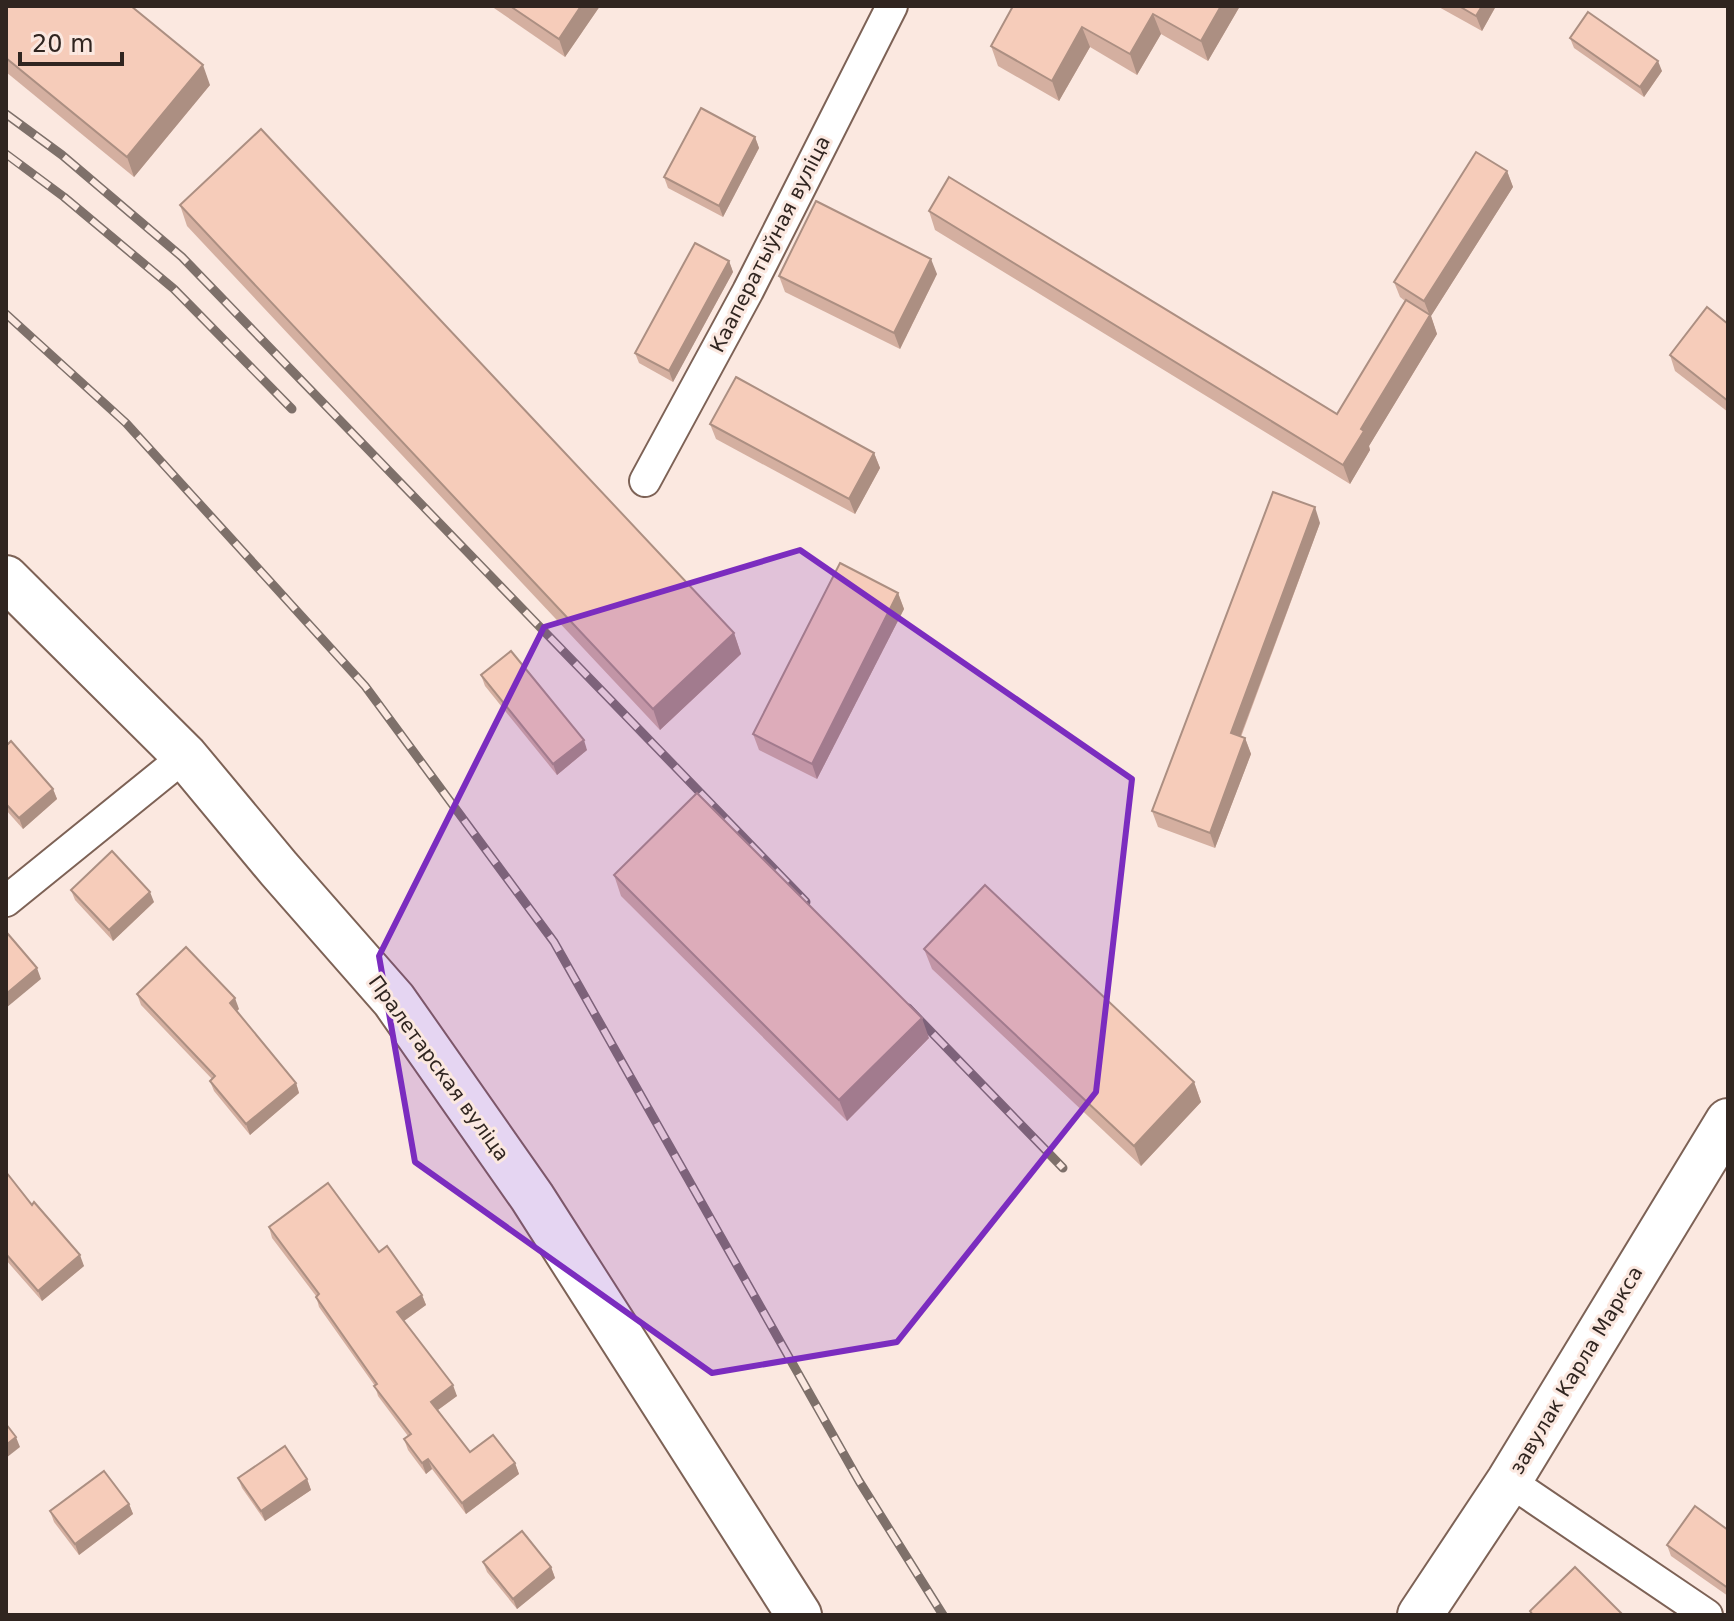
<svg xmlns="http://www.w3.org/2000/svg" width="1734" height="1621" viewBox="0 0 1734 1621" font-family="'DejaVu Sans',sans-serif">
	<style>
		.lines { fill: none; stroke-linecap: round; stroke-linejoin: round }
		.street-casing { stroke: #7d6256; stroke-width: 34 }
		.secondary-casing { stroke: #7d6256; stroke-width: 48 }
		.street { stroke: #fff; stroke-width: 30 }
		.secondary { stroke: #fff; stroke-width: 44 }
		.rail-casing { stroke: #7e706a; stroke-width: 9 }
		.rail { stroke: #fbe8e0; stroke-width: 6; stroke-dasharray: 18; stroke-linecap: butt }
		.wall { fill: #d4afa0 }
		.shaded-wall { fill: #ac8f82 }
		.building { fill: #f6ccba; stroke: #ac8f82; stroke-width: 2 }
		.marked { fill: #7b2cbf; fill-opacity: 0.2; stroke: #7b2cbf; stroke-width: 6; stroke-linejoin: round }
		.labels { text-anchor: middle; stroke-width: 6; stroke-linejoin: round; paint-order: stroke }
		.street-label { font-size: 20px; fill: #302520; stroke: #fbe8e0 }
	</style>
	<rect width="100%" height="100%" fill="#fbe8e0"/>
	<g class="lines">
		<defs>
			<g id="street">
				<path d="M645 481 748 291 892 6"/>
				<path d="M6 901 185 756"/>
				<path d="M1509 1481 1707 1615"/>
			</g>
			<g id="secondary">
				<path d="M6 578 185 756 279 869 394 1000 532 1197 799 1615"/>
				<path d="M1420 1615 1509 1481 1728 1121"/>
			</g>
		</defs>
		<use href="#street" class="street-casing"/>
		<use href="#secondary" class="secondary-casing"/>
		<use href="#street" class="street"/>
		<use href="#secondary" class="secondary"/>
		<defs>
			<g id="rail">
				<path d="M6 114 62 155 182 257 806 902"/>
				<path d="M6 154 64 197 174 289 292 409"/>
				<path d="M6 314 126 423 365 686 554 942 859 1481 943 1615"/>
				<path d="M908 1008 1063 1168"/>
			</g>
		</defs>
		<use href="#rail" class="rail-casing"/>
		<use href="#rail" class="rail"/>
	</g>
	<g class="wall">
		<path d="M6 6 210 85 134 177 6 72Z"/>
		<path d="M491 6H600L565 57Z"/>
		<path d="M1013 6H1240L1208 61 1161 34 1137 75 1090 47 1059 101 998 66 991 46Z"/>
		<path d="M1437 6H1496L1482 31Z"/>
		<path d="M1570 38 1662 71 1644 97 1574 48Z"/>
		<path d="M755 137 759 148 723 217 668 188 664 177Z"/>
		<path d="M1507 171 1513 187 1431 316 1437 334 1369 446 1370 450 1350 484 935 230 929 211 1337 414 1405 301 1400 297 1394 282Z"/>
		<path d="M180 205 734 633 741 654 660 730 187 226Z"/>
		<path d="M729 261 733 272 673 382 639 363 635 353Z"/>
		<path d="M937 274 900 349 785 292 779 276Z"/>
		<path d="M1728 324V412L1675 371 1670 355Z"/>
		<path d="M710 424 874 453 880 468 855 514 716 439Z"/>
		<path d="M1320 523 1241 737 1245 738 1251 754 1215 848 1158 827 1152 811Z"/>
		<path d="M898 593 904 609 817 779 759 750 753 734Z"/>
		<path d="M481 675 587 750 557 775 485 686Z"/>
		<path d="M6 746 53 789 57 799 23 829 6 810Z"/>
		<path d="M614 875 929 1038 847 1121 621 896Z"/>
		<path d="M71 890 154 902 113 941 75 900Z"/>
		<path d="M924 949 1194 1082 1201 1102 1141 1166 932 969Z"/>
		<path d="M137 994 239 1009 236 1011 296 1083 299 1093 250 1135 214 1091 210 1081 212 1079 141 1005Z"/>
		<path d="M6 1172 32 1205 84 1266 42 1301 6 1260Z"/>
		<path d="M269 1227 379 1252 422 1295 426 1305 404 1321 457 1396 438 1410 470 1452 515 1463 519 1474 466 1514 432 1469 426 1474 408 1450 404 1439 408 1436 378 1396 375 1386 319 1307 316 1296 272 1238Z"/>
		<path d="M238 1478 307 1479 311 1490 265 1521 242 1488Z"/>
		<path d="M129 1504 133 1514 79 1555 54 1522 50 1511Z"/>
		<path d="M1728 1530V1596L1671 1556 1667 1545Z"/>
		<path d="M483 1562 551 1567 555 1578 517 1609 487 1572Z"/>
	</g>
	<g class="shaded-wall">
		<path d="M581 6H600L565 57 559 39Z"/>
		<path d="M1221 6H1240L1208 61 1201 41Z"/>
		<path d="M1482 6H1496L1482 31 1476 16Z"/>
		<path d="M1153 14 1161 34 1137 75 1130 54Z"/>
		<path d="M1082 27 1090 47 1059 101 1052 81Z"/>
		<path d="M1658 61 1662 71 1644 97 1640 87Z"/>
		<path d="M203 65 210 85 134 177 127 157Z"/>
		<path d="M755 137 759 148 723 217 719 206Z"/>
		<path d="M1507 171 1513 187 1431 316 1437 334 1369 446 1370 450 1350 484 1343 465 1361 429 1430 316 1424 301Z"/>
		<path d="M931 259 937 274 900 349 894 333Z"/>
		<path d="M729 261 733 272 673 382 669 371Z"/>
		<path d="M874 453 880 468 855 514 849 499Z"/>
		<path d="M1315 507 1320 523 1236 748 1231 733Z"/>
		<path d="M898 593 904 609 817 779 812 764Z"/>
		<path d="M734 633 741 654 660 730 653 709Z"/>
		<path d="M1245 738 1251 754 1215 848 1210 833Z"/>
		<path d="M584 740 587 750 557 775 553 764Z"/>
		<path d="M53 789 57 799 23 829 19 818Z"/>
		<path d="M150 892 154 902 113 941 109 930Z"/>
		<path d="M37 968 41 979 6 1008V994Z"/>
		<path d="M235 998 239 1009 234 1014 230 1003Z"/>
		<path d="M922 1018 929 1038 847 1121 839 1100Z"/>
		<path d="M1194 1082 1201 1102 1141 1166 1134 1146Z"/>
		<path d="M296 1083 299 1093 250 1135 246 1124Z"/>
		<path d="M80 1255 84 1266 42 1301 38 1291Z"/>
		<path d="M422 1295 426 1305 401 1323 397 1312Z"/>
		<path d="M453 1385 457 1396 435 1412 431 1402Z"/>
		<path d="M16 1437 20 1447 6 1458V1445Z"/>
		<path d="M428 1459 432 1469 426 1474 422 1463Z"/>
		<path d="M515 1463 519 1474 466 1514 462 1503Z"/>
		<path d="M307 1479 311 1490 265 1521 261 1511Z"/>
		<path d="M129 1504 133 1514 79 1555 75 1544Z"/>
		<path d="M551 1567 555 1578 517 1609 513 1599Z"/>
	</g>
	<g class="building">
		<path d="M6 6H131L203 65 127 157 6 58Z"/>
		<path d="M510 6H581L559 39Z"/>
		<path d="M1013 6H1221L1201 41 1153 14 1130 54 1082 27 1052 81 991 46Z"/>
		<path d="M1459 6H1482L1476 16Z"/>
		<path d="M1588 12 1658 61 1640 87 1570 38Z"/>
		<path d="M701 108 755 137 719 206 664 177Z"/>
		<path d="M261 129 734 633 653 709 180 205Z"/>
		<path d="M1476 152 1507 171 1424 301 1394 282Z"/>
		<path d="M949 177 1337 414 1406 300 1430 315 1361 429 1364 431 1343 465 929 211Z"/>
		<path d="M816 201 931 259 894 333 779 276Z"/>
		<path d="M695 243 729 261 669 371 635 353Z"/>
		<path d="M1707 307 1728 324V401L1670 355Z"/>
		<path d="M736 377 874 453 849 499 710 424Z"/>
		<path d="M1273 492 1315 507 1231 733 1245 738 1210 833 1152 811Z"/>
		<path d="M840 563 898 593 812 764 753 734Z"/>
		<path d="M511 651 584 740 553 764 481 675Z"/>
		<path d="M11 741 53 789 19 818 6 804V746Z"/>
		<path d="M697 793 922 1018 839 1100 614 875Z"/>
		<path d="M112 851 150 892 109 930 71 890Z"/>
		<path d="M985 885 1194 1082 1134 1146 924 949Z"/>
		<path d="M8 934 37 968 6 994V936Z"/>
		<path d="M186 947 235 998 230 1003 296 1083 246 1124 210 1081 215 1076 137 994Z"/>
		<path d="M6 1172 32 1205 34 1202 80 1255 38 1291 6 1254Z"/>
		<path d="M328 1183 379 1252 387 1246 422 1295 397 1312 453 1385 431 1402 470 1452 493 1435 515 1463 462 1503 428 1459 422 1463 404 1439 411 1434 374 1386 377 1384 316 1297 319 1294 269 1227Z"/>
		<path d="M6 1424 16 1437 6 1445Z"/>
		<path d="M285 1446 307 1479 261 1511 238 1478Z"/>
		<path d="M104 1471 129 1504 75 1544 50 1511Z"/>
		<path d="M1695 1506 1728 1530V1588L1667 1545Z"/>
		<path d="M522 1531 551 1567 513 1599 483 1562Z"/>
		<path d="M1575 1567 1623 1615H1533L1530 1611Z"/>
	</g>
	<path class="marked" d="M800 550 1132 779 1096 1092 897 1342 712 1373 415 1162 379 956 544 627Z"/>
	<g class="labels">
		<g class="street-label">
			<text transform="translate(770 244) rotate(-63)" y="7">Кааператыўная вуліца</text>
			<text transform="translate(439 1068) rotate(54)" y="7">Пралетарская вуліца</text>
			<text transform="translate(1576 1370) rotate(-59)" y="7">завулак Карла Маркса</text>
		</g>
	</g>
	<rect width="1734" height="1621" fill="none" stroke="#302520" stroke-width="16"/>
	<path d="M20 52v12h102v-12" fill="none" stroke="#302520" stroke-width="4"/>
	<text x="32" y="52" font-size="24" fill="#302520" stroke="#fbe8e0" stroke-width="6" paint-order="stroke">20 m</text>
</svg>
